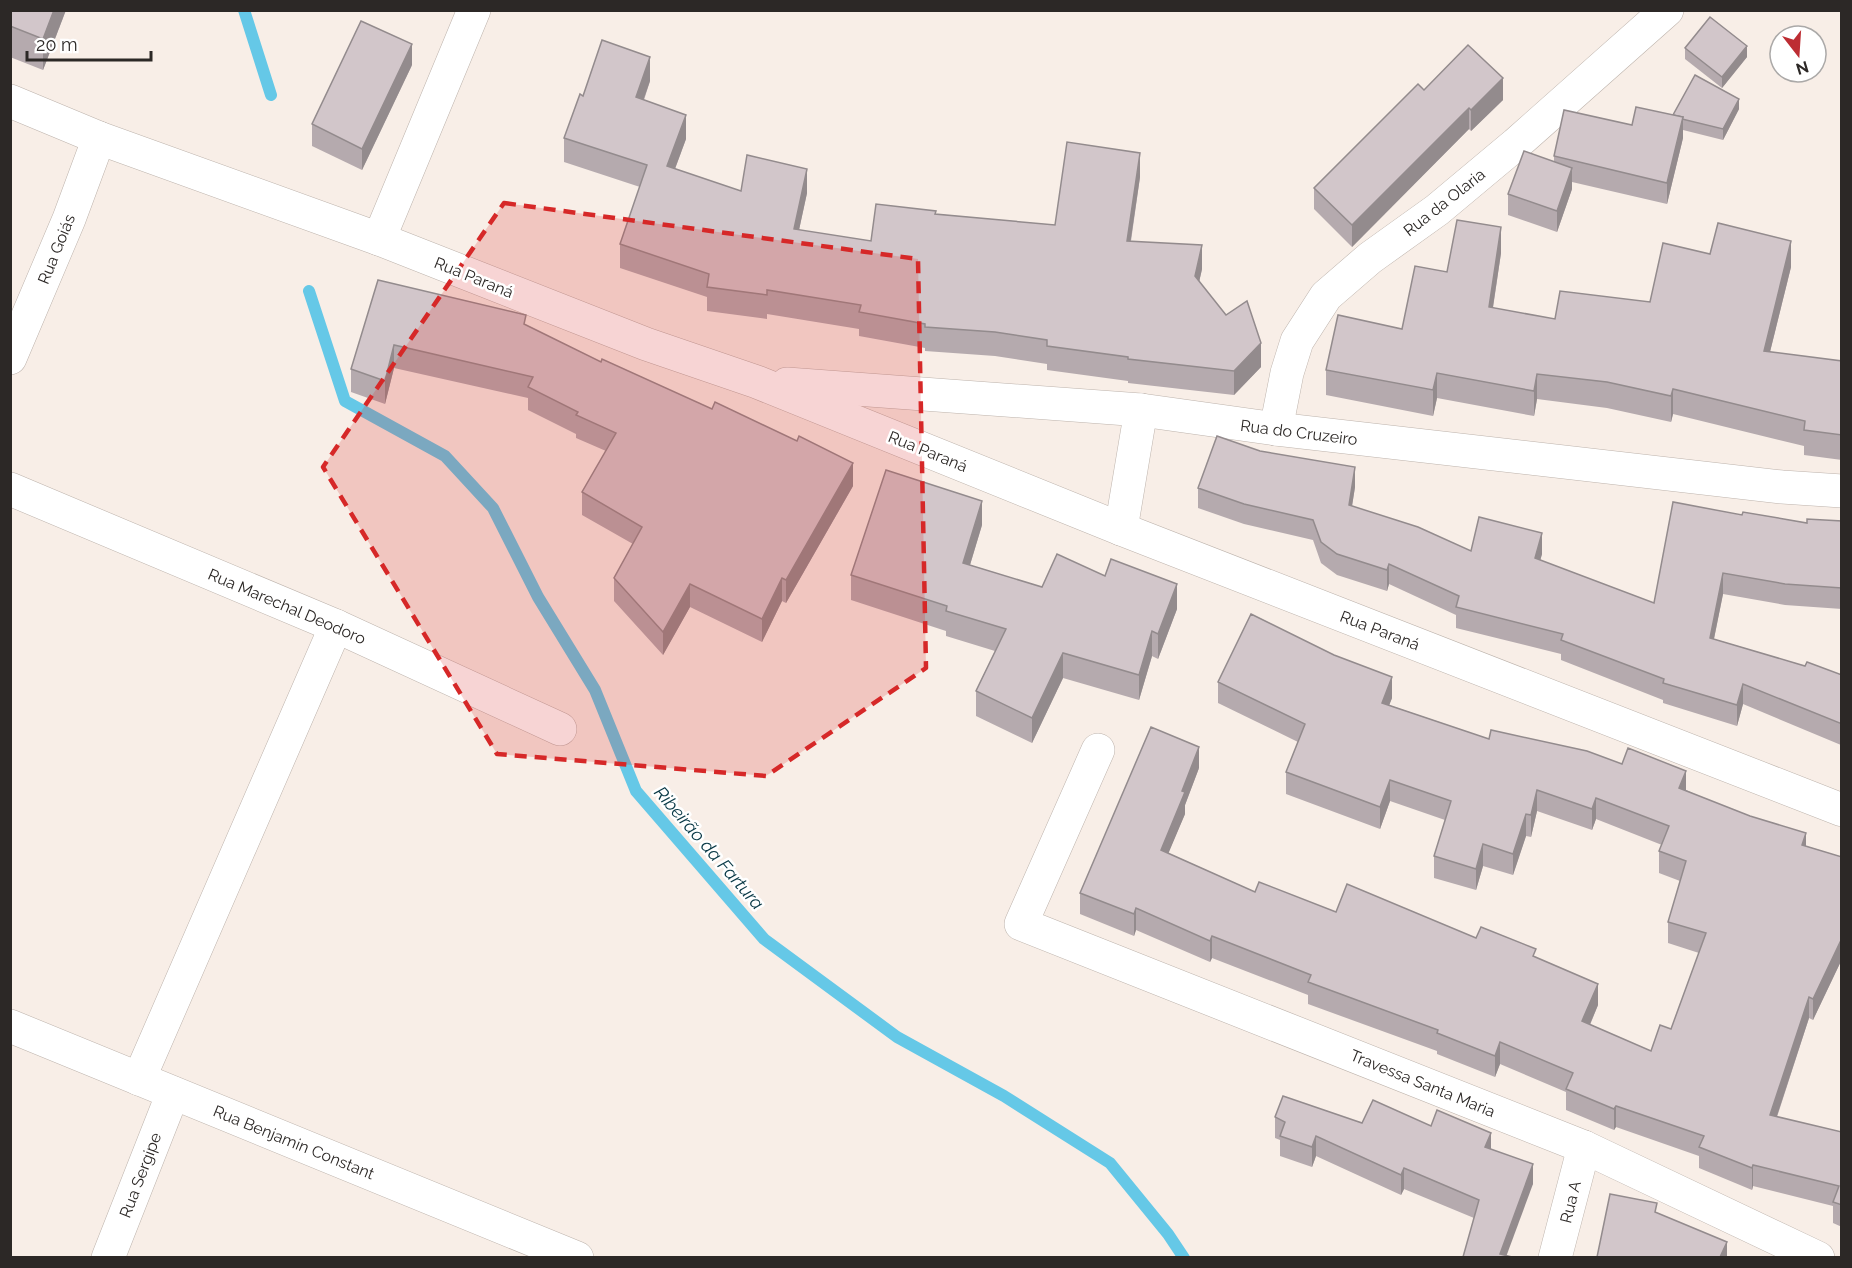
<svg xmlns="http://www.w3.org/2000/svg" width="1852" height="1268" viewBox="0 0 1852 1268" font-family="Raleway,sans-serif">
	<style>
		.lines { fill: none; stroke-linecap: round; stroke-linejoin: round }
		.stream { stroke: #65c8e7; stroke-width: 12 }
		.minor-casing { stroke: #bdb3ac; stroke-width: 34 }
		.tertiary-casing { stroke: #bdb3ac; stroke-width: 34 }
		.minor { stroke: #fff; stroke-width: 33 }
		.tertiary { stroke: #fff; stroke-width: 33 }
		.wall { fill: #b5aaae }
		.shaded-wall { fill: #938b8d }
		.building { fill: #d2c6ca; stroke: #938b8d; stroke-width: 1.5 }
		.marked { fill: #d62828; fill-opacity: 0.2; stroke: #d62828; stroke-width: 4.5; stroke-dasharray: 12 8; stroke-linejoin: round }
		.labels { text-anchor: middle; stroke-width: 5; stroke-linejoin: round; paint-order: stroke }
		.street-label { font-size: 16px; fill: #2c2826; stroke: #fff }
		.water-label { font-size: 18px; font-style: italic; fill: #083845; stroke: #fff }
	</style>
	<rect width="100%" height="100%" fill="#f8eee7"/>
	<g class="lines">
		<g class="stream">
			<path d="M244 10 271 95"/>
			<path d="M309 291 345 401 445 456 493 508 538 597 595 690 636 791 764 939 897 1037 1004 1096 1110 1163 1168 1234 1184 1258"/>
		</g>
		<defs>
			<g id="minor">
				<path d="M379 239 474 10"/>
				<path d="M10 358 69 219 99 138"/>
				<path d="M1276 429 1287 373 1297 341 1326 296 1370 258 1437 210 1516 144 1667 10"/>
				<path d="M10 489 336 626 560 729"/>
				<path d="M1098 750 1021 924 1584 1147 1818 1258"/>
				<path d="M139 1079 336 626"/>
				<path d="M108 1258 173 1093"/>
				<path d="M1555 1258 1584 1147"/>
			</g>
			<g id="tertiary">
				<path d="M10 101 99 138 379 239 646 344 757 382 1121 529 1842 810"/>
				<path d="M787 384 1141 410 1276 429 1782 487 1842 491"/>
				<path d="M1121 529 1141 410"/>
				<path d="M10 1026 577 1258"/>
			</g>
		</defs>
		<use href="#minor" class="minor-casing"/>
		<use href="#tertiary" class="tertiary-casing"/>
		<use href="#minor" class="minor"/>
		<use href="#tertiary" class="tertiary"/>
	</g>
	<g class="wall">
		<path d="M10 10H66L43 70 10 57Z"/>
		<path d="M1685 48 1747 57 1722 88 1685 59Z"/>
		<path d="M412 65 362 170 312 146V124Z"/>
		<path d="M650 81 644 100 686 139 675 169 741 191 807 193 799 230 871 241 936 214 1055 225 1140 177 1131 241 1202 269 1199 282 1261 367 1234 395 1128 383V381L1047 370V364L995 356 925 351V348L859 336V329L767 314V319L707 311V297L620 268V244L640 187 564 162V138L583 96Z"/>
		<path d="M1424 90 1503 100 1471 131 1469 129 1352 247 1314 209V188Z"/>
		<path d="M1739 109 1723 140 1683 130V138L1667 204 1572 182V189L1557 232 1508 215V194L1554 162V156L1632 125 1673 115Z"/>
		<path d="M1501 253 1493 308 1555 319 1650 302 1710 254 1791 267 1770 352 1842 361V460L1804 455V446L1673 414 1671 422 1607 408 1537 399 1534 416 1437 398 1433 416 1326 395V370L1402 329 1447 272Z"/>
		<path d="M378 280 526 325 853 486 786 603 782 601 762 642 690 607 663 655 614 601V578L633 544 582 515V492L606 451 576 438V434L528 410V398L394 368 385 404 351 392V369Z"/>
		<path d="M1355 487 1352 506 1471 551 1542 554 1540 560 1654 603 1742 515 1807 523 1842 521V609L1785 605 1723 594 1714 639 1805 666 1842 675V767H1840L1841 745 1743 704 1737 726 1663 703V700L1561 660V654L1456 628V615L1389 584 1387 591 1337 575 1321 563 1313 540 1244 524 1198 508V488Z"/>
		<path d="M982 525 970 565 1042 587 1177 609 1158 659 1152 656 1139 700 1063 678 1032 743 976 716V691L995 651 946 636V631L851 600V575Z"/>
		<path d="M1218 682 1392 698 1389 705 1489 739 1686 790 1806 846 1842 857V959L1813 1020 1809 1018 1777 1117 1842 1132V1227L1833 1223V1206L1753 1186 1752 1190 1699 1168V1156L1616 1127 1614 1130 1566 1110V1092L1500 1064 1495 1077 1437 1054V1051L1308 1004V995L1212 958 1210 962 1136 930 1134 936 1080 914V893L1199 768 1185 805V814L1168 853 1255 892 1336 912 1476 938 1536 957 1598 1005 1590 1025 1651 1051 1671 1029 1699 953 1668 943V922L1680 881 1659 873V851L1662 845 1596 819 1592 830 1537 811 1531 837 1526 836 1513 875 1483 866 1476 890 1434 878V856L1445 820 1390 801 1380 829 1286 794V772L1298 742 1218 703Z"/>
		<path d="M1275 1117 1431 1126 1491 1149 1533 1184 1463 1257 1474 1218 1404 1189 1401 1195 1316 1156 1312 1167 1280 1156V1140L1275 1138Z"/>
	</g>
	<g class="shaded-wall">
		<path d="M54 10H66L43 70V39Z"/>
		<path d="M412 44V65L362 170V149Z"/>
		<path d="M1747 46V57L1722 88V77Z"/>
		<path d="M650 57V81L636 121V97Z"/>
		<path d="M1503 78V100L1471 131V110Z"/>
		<path d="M1739 99V109L1723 140V129Z"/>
		<path d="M1469 108V129L1352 247V225Z"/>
		<path d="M686 115V139L667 190V166Z"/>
		<path d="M1683 117V138L1667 204V183Z"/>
		<path d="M1140 153V177L1127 265V241Z"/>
		<path d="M1572 168V189L1557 232V211Z"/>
		<path d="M807 169V193L794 253V229Z"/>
		<path d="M1501 227V253L1489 333V307Z"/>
		<path d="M1791 241V267L1764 376V351Z"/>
		<path d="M1202 245V269L1195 300V276Z"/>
		<path d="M1261 343V367L1234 395V371Z"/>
		<path d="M394 345V368L385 404V381Z"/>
		<path d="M1437 373V398L1433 416V390Z"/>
		<path d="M1537 374V399L1534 416V391Z"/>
		<path d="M1673 389V414L1671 422V396Z"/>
		<path d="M853 463V486L786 603V580Z"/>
		<path d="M1355 467V487L1349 525V505Z"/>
		<path d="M982 501V525L963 588V563Z"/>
		<path d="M1542 533V554L1535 579V558Z"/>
		<path d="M1389 564V584L1387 591V570Z"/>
		<path d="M1723 573V594L1710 658V638Z"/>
		<path d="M782 578V601L762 642V619Z"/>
		<path d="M690 584V607L663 655V632Z"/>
		<path d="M1177 584V609L1158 659V634Z"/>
		<path d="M1152 631V656L1139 700V675Z"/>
		<path d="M1063 653V678L1032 743V718Z"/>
		<path d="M1392 677V698L1382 724V703Z"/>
		<path d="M1743 684V704L1737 726V705Z"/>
		<path d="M1199 747V768L1185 805V814L1161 871V850L1182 791Z"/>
		<path d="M1686 771V792L1679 788Z"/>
		<path d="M1390 780V801L1380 829V807Z"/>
		<path d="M1537 790V811L1531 837V815Z"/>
		<path d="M1596 798V819L1592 830V809Z"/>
		<path d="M1526 814V836L1513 875V854Z"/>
		<path d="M1806 833V854L1802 845Z"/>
		<path d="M1483 844V866L1476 890V869Z"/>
		<path d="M1136 908V930L1134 936V914Z"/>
		<path d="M1212 936V958L1210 962V941Z"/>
		<path d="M1842 938V959L1813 1020V999Z"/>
		<path d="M1598 984V1005L1582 1043V1021Z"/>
		<path d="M1809 997V1018L1770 1137V1115Z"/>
		<path d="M1500 1042V1064L1495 1077V1056Z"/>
		<path d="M1616 1106V1127L1614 1130V1109Z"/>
		<path d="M1491 1133V1153L1485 1147Z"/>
		<path d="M1316 1136V1156L1312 1167V1147Z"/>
		<path d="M1533 1164V1184L1506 1257 1500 1254Z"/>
		<path d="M1753 1165V1186L1752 1190V1168Z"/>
		<path d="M1404 1168V1189L1401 1195V1175Z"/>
		<path d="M1727 1242V1257H1720Z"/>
	</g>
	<g class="building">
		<path d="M10 10H54L43 39 10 26Z"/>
		<path d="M1710 17 1747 46 1722 77 1685 48Z"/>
		<path d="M361 21 412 44 362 149 312 124Z"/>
		<path d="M602 40 650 57 636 97 686 115 667 166 741 191 747 155 807 169 794 229 871 241 876 204 936 211 935 214 1055 225 1067 142 1140 153 1127 241 1202 245 1195 276 1226 315 1247 301 1261 343 1234 371 1128 359V357L1047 346V340L995 332 925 327V324L859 312 861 305 767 290V295L707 287 709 274 620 244 647 165 564 138 580 94 583 96Z"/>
		<path d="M1468 45 1503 78 1471 110 1469 108 1352 225 1314 188 1418 84 1424 90Z"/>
		<path d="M1695 75 1739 99 1723 129 1682 119 1683 117 1673 115Z"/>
		<path d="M1636 107 1683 117 1667 183 1554 156 1564 110 1632 125Z"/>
		<path d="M1524 151 1572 168 1557 211 1508 194Z"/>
		<path d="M1457 220 1501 227 1489 307 1555 319 1560 291 1650 302 1663 243 1710 254 1718 223 1791 241 1764 351 1842 361V435L1804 430 1805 421 1673 389 1671 396 1607 382 1537 374 1534 391 1437 373 1433 390 1326 370 1338 315 1402 329 1415 266 1447 272Z"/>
		<path d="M378 280 526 315 524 324 601 362 602 359 712 409 715 402 797 441 799 436 853 463 786 580 782 578 762 619 690 584 663 632 614 578 642 527 582 492 616 433 576 415 578 412 528 387 533 377 394 345 385 381 351 369Z"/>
		<path d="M1217 436 1260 451 1355 467 1349 505 1418 527 1471 551 1479 517 1542 533 1535 558 1654 603 1673 502 1742 515 1743 512 1807 523V519L1842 521V588L1785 584 1723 573 1710 638 1805 666 1807 662 1842 675V724L1743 684 1737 705 1663 683 1664 679 1561 640 1563 634 1456 607 1459 596 1389 564 1387 570 1337 554 1321 542 1313 520 1244 504 1198 488Z"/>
		<path d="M886 470 982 501 963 563 1042 587 1057 554 1105 576 1111 559 1177 584 1158 634 1152 631 1139 675 1063 653 1032 718 976 691 1006 629 946 611 947 606 851 575Z"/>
		<path d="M1251 614 1334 655 1392 677 1382 703 1489 739 1491 730 1587 751 1622 764 1628 748 1686 771 1679 788 1750 816 1806 833 1802 845 1842 857V938L1813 999 1809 997 1770 1115 1842 1132V1205L1833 1202 1839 1186 1753 1165 1752 1168 1699 1147 1704 1136 1616 1106 1614 1109 1566 1089 1573 1073 1500 1042 1495 1056 1437 1033 1438 1030 1308 982 1311 975 1212 936 1210 941 1136 908 1134 914 1080 893 1151 727 1199 747 1182 791 1185 792 1161 850 1255 892 1259 882 1336 912 1347 884 1476 938 1481 927 1536 949 1533 956 1598 984 1582 1021 1651 1051 1660 1025 1671 1029 1706 933 1668 922 1686 861 1659 851 1669 826 1596 798 1592 809 1537 790 1531 815 1526 814 1513 854 1483 844 1476 869 1434 856 1451 801 1390 780 1380 807 1286 772 1305 724 1218 682Z"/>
		<path d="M1283 1096 1362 1123 1373 1100 1431 1126 1437 1110 1491 1133 1485 1147 1533 1164 1500 1254 1512 1257H1463L1479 1200 1404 1168 1401 1175 1316 1136 1312 1147 1280 1136 1285 1122 1275 1117Z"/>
		<path d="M1610 1194 1657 1203 1655 1212 1727 1242 1720 1257H1597Z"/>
	</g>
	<path class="marked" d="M504 203 918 259 926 668 766 776 497 754 323 467Z"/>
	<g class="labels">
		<g class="street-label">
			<text transform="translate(1444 202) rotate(-38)" y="6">Rua da Olaria</text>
			<text transform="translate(56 249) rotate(-68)" y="6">Rua Goiás</text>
			<text transform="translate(474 277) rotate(22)" y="6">Rua Paraná</text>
			<text transform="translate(1299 432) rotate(7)" y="6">Rua do Cruzeiro</text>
			<text transform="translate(928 451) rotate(22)" y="6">Rua Paraná</text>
			<text transform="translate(287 606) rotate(23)" y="6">Rua Marechal Deodoro</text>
			<text transform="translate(1380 630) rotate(21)" y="6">Rua Paraná</text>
			<text transform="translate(1423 1083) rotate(22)" y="6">Travessa Santa Maria</text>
			<text transform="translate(294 1142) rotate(22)" y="6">Rua Benjamin Constant</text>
			<text transform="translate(140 1175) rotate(-69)" y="6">Rua Sergipe</text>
			<text transform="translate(1570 1202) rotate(-76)" y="6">Rua A</text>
		</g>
		<g class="water-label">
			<text transform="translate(709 848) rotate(49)" y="6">Ribeirão da Fartura</text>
		</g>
	</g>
	<rect width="1852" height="1268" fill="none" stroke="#2c2826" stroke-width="24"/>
	<g transform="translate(1798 54) rotate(163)"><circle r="28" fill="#ffffff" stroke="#aba9a8" stroke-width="1.5"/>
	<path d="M0-4.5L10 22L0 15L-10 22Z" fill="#bd2d33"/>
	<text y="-9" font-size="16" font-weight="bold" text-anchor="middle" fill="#2c2826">N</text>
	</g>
	<path d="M27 51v9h124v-9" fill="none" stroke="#2c2826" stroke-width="3"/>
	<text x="36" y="51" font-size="18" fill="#2c2826" stroke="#ffffff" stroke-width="4.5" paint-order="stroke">20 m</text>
</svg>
